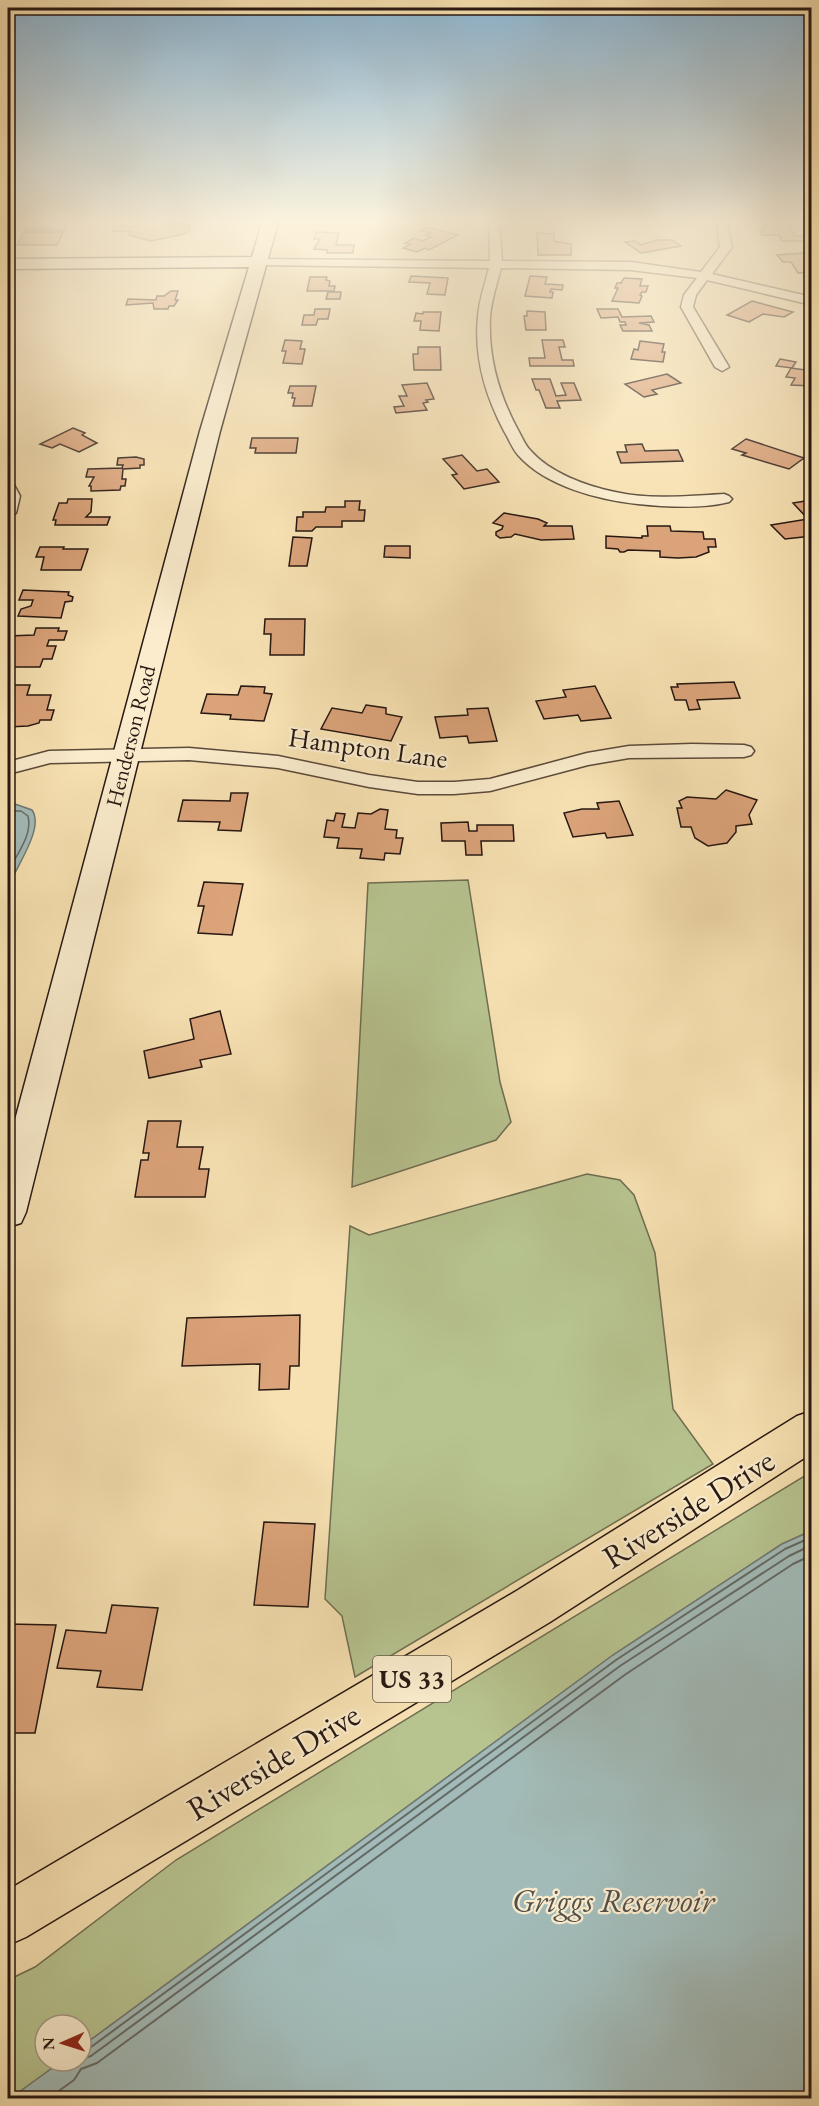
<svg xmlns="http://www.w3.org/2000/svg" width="819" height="2106" viewBox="0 0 819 2106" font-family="'EB Garamond',serif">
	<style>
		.green { fill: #b7c490; stroke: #6f6e51; stroke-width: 1.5 }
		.water { fill: #a2bbb8; stroke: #717a76; stroke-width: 1.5 }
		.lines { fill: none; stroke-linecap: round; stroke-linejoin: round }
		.shore-far1 { stroke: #646a65; stroke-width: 1.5 }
		.shore { stroke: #646a65; stroke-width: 2 }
		.building { fill: #dba37a; stroke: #271812; stroke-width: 1.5 }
		.minor-casing { stroke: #5b4a3a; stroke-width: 3 }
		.secondary-casing { stroke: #271812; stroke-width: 3 }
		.primary-casing { stroke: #271812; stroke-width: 3 }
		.minor { fill: #faeccd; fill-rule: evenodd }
		.secondary { fill: #faeccd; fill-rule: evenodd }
		.primary { fill: #f7e1b2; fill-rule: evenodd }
		.labels { text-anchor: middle; stroke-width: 4.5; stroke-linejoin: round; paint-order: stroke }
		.far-street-label { font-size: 22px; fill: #271812; stroke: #faeccd }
		.shield { fill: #faeccd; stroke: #66584a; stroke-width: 1.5 }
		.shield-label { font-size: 26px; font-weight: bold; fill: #271812 }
		.street-label { font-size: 27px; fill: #271812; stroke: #faeccd }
		.near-street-label { font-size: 33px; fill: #271812; stroke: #faeccd }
		.near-water-label { font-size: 33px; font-style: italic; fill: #52514c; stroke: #faeccd }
	</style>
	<rect width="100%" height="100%" fill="#f7e1b2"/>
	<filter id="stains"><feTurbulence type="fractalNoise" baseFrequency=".00333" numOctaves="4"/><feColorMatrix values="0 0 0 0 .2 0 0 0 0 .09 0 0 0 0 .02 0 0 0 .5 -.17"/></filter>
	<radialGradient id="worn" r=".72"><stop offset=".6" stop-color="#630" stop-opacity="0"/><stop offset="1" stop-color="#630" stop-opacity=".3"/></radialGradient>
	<g class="green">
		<path d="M468 880 500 1082 511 1122 496 1140 352 1187 368 883Z"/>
		<path d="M587 1174 620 1180 634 1195 655 1253 673 1409 713 1464 355 1677 342 1616 325 1599 350 1226 369 1235Z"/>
		<path d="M811 1472V1531L782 1544 613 1655 81 2047V2025H45V2061H62L11 2098H8V1980L35 1967 176 1860Z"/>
	</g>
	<g class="water">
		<path d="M15 804 32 810C45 828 15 868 8 888V806Z"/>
		<path d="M811 1531V2098H11L62 2061H81V2047L613 1655 782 1544Z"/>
	</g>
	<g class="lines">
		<path class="shore-far1" d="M8 811H21L28 816C33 835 16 855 8 872"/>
		<g class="shore">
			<path d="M81 2051 87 2050 616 1660 785 1549 812 1537"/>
			<path d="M81 2059 91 2056 620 1666 789 1556 812 1545"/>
			<path d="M49 2098 74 2080 81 2069 97 2063 626 1674 793 1564 812 1555"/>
		</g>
	</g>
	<g class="building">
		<path d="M31 219H69L64 230H25Z"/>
		<path d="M141 219H165L188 225 190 230 184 234 151 241 129 235 131 231H113L115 226H134Z"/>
		<path d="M440 219H448L449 224H423L422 221Z"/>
		<path d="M657 219 683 220 685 224H659Z"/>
		<path d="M760 219H775L780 220 781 224H789L794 236H808L811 241H782L779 235H762L760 230H765Z"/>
		<path d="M427 227 458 235 429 250 425 248 417 252 403 248 411 244 405 243 414 238 422 241 431 237 426 235 431 233 420 231Z"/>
		<path d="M24 232H63L57 245H17Z"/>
		<path d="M316 232 339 233 336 245H354L353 253H327V250L314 249 320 239H314Z"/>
		<path d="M537 233 554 234V241L571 244V255H538Z"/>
		<path d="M657 240H672L681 246 641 253 625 242 635 241 641 245Z"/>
		<path d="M804 253 812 262V272L798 273 791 262H783L777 255Z"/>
		<path d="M411 276 448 278 445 295 427 294 430 283 409 282Z"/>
		<path d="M530 276 547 277 545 284 563 285 562 290 551 289 550 292H553L552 298 525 296Z"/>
		<path d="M310 277H327L326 280 330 281 329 286H335L334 291H307Z"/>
		<path d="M624 278 642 279 640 286H648L646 292H642L640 295 642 296 639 303 612 301 618 288H615L617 283H621Z"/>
		<path d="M171 291H178L175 300H178L174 306H169L168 309H154L153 303 126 305 128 299 156 300 157 296H164Z"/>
		<path d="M328 292H341L340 299H326Z"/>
		<path d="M752 301 793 312 784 317 763 314 749 322 727 315Z"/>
		<path d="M315 309H330L328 319H318L316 325H302L304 315H314Z"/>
		<path d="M597 309H618L622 317 651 316 654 322 639 323 649 325 652 331H623L620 325H626L625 322H620L618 317 601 318Z"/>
		<path d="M527 311 545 312 546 330H526L524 316H527Z"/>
		<path d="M423 312H441L439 331 420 330 421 321H414L416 313 423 314Z"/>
		<path d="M285 340 302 341 300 349H305L302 364 283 363 286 351H282Z"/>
		<path d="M542 340H563L565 347H559L562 360H573L574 366H530L529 358H545Z"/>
		<path d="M640 341 664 344 662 352H665L663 362 631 359 634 349 638 350Z"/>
		<path d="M418 347H440L441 370H414L413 354H418Z"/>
		<path d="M780 359 796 362 792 368 776 366Z"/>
		<path d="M791 368 812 371V386L791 385 795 378 786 377Z"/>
		<path d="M667 374 681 383 652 390 657 394 644 397 625 384Z"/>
		<path d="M532 379H550L556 396 566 395 561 383H574L581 400 557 401 560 408H546L539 390H536Z"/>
		<path d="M427 383 434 399 426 400 428 402 423 403 427 410 396 413 394 407 404 406 399 396H407L402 385Z"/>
		<path d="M290 386H316L312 406H293L295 398H292L293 393H288Z"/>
		<path d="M73 428 85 433 82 435 97 443 79 452 60 444 52 448 40 444Z"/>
		<path d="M252 438H298L296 453H255L256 448H250Z"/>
		<path d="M746 439 804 458 789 469 742 455 746 453 732 449Z"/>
		<path d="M642 444 645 451 678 450 683 461 621 463 617 452H627L625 445Z"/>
		<path d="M462 455 477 471 487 469 499 482 464 489 452 475 457 474 443 459Z"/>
		<path d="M136 457 144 459V465H140V468L123 469 122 479H126L125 486H121L120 490 91 491V486H89L94 477H86L88 469 122 468 123 465H117L118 458Z"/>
		<path d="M68 499H92L91 512 86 517H110L107 525H55L56 520H53L59 503H67Z"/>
		<path d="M812 500V536L785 539 771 525 808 519 793 503Z"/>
		<path d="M345 501H360L359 510H365L364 521H342V527H316L312 531H296L297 517H303V512H325L326 507H345Z"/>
		<path d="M504 513 538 519 547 523 544 526H572L574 539 541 540 515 534 511 537 500 538 496 535V532L502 529 503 526 493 523Z"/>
		<path d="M647 526H670L671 531 703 532 704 539H715L716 547H708L709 552 696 557 678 558 660 557V551L628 550 624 552H620L618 549 606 548V536L642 538V536H648Z"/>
		<path d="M293 537 312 538 307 566H289Z"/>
		<path d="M385 546H410V558L384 557Z"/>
		<path d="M40 547H64L63 549H88L81 570H41L44 557H36Z"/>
		<path d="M23 590 69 592 68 595 73 597 72 601 65 602 61 618 18 616 21 609 31 606 33 600H19Z"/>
		<path d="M265 619H305L304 655H270L271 634H264Z"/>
		<path d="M36 628H59L58 631H67L64 640H49L47 646H56L52 659H43L40 667H8L10 648H8V636L34 635Z"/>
		<path d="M734 682 740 698 697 700 700 709 689 710 686 700H675L671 687H678L677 684Z"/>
		<path d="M11 685H30L27 695H51L47 710H54L51 720H40L39 723 28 726 8 727V695Z"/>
		<path d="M241 686 265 687 264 693 272 694 264 721 230 719 231 715 201 713 207 694 238 695Z"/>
		<path d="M595 686 611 718 581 721 578 715 544 719 536 701 566 697 563 690Z"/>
		<path d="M366 705 386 708V714L402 717 391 741 321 729 332 708 362 713Z"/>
		<path d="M488 708 497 741 469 743 467 736 440 738 435 717 468 715 467 709Z"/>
		<path d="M726 790 757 800 749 815 752 824 736 826V832L727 843 708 846 695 838 691 827H681L677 808H682L679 801 687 797 716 799Z"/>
		<path d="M231 793H248L241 831 218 830 220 822 178 821 183 800 230 801Z"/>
		<path d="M619 801 633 835 607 838 605 833 573 837 564 813 582 809H599L597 803Z"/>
		<path d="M380 809 388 810 385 829 397 830 396 838H403L400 854 385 853 384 860 360 858 362 849 337 848 339 838 324 837 327 820 334 821 336 813 345 814 342 827 355 828 358 813 371 814Z"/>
		<path d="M468 822 469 831H477V825H513L514 841H481L482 855H466L465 841H442L441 823Z"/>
		<path d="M204 882 243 884 232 935 198 933 204 906H198Z"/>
		<path d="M220 1011 231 1054 200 1060 202 1067 149 1078 144 1051 194 1039 190 1019Z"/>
		<path d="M148 1121H181L177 1147H203L199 1169H209L205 1197H135L141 1160H148L149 1153H143Z"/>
		<path d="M300 1315 299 1366H290L289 1389 259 1390 260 1364 182 1366 187 1318Z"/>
		<path d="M264 1522 315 1524 308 1607 254 1605Z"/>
		<path d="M112 1605 158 1608 142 1690 97 1687 101 1671 57 1668 66 1630 106 1633Z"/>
		<path d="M8 1624 56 1625 35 1733H8Z"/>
	</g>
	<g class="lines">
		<defs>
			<g id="minor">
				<path d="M489 219H499L502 261 631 262 701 272 720 247 716 219H726L732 247 712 274 812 297V305L707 280 696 295 693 307 729 367 722 371 715 367 681 307 684 295 697 278 631 270 501 268C497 284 491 301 490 317 488 358 499 395 518 430 522 437 525 445 530 450 550 473 586 486 615 492 650 500 688 496 724 494L729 496 732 499 729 502C701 509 667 507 638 504 599 500 545 486 518 455 512 448 509 439 504 431 485 395 474 358 478 317 479 301 485 284 489 268L257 265 251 262 257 259 490 261Z"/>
				<path d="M8 481 13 483 20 496 16 513 8 518Z"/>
				<path d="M692 744 744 745 751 747 754 751 751 755 744 757 629 758 588 765 490 791 454 794H418L369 787 278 768 189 760 50 763 8 774V762L49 751 189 748 278 756 369 775 418 782H454L490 779 587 753 629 746Z"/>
			</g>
			<path id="secondary" d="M263 219H279L220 431 26 1212 21 1223 8 1227V1146L200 431 249 267 8 269V259L252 257Z"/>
			<path id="primary" d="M812 1411V1453L550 1622 26 1937 8 1945V1890L518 1590 797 1416Z"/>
		</defs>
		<use href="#minor" class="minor-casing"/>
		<use href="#secondary" class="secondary-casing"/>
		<use href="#primary" class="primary-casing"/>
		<use href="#minor" class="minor"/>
		<use href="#secondary" class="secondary"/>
		<use href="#primary" class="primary"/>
	</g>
	<linearGradient id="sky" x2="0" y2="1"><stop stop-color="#8cb7d5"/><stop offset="0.43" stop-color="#fbf2dc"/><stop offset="1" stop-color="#fbf2dc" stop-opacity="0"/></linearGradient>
	<rect width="819" height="514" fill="url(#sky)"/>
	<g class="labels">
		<g class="far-street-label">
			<text transform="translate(130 736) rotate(-76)" y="8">Henderson Road</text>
		</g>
		<rect class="shield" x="373" y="1656" width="78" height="46" rx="4.5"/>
		<g class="shield-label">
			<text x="412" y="1688">US 33</text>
		</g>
		<g class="street-label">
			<text transform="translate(368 748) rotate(8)" y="9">Hampton Lane</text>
		</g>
		<g class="near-street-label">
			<text transform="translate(688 1508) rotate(-32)" y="12">Riverside Drive</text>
			<text transform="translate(273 1761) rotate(-31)" y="12">Riverside Drive</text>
		</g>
		<g class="near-water-label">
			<text x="613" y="1912">Griggs Reservoir</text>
		</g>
	</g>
	<rect width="819" height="2106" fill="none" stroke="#f7e1b2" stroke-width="30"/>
	<rect x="9" y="9" width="801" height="2088" fill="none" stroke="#271812" stroke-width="3"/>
	<rect x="15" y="15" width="789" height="2076" fill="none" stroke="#271812" stroke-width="1.5"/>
	<g transform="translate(63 2043) rotate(267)"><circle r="28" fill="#faeccd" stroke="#a69782" stroke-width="1.5"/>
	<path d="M0-4.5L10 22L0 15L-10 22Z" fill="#8f2418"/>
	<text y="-9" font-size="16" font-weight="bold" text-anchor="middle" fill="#271812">N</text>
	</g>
	<rect width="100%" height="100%" filter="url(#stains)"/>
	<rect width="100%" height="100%" fill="url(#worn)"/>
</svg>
